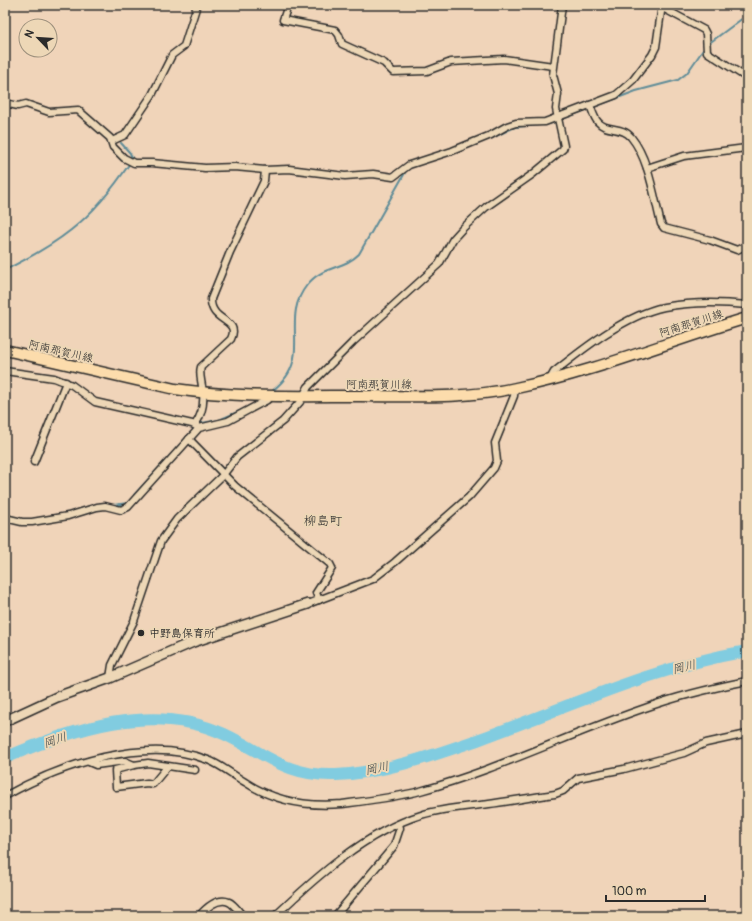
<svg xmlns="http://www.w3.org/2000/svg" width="752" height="921" viewBox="0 0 752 921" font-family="Pangolin,'Klee One',sans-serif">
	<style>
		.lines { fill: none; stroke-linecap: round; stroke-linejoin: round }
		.stream { stroke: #5f8c98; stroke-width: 2 }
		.river { stroke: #81cce0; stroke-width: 12 }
		.street-casing { stroke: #2b2b2b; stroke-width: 9 }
		.secondary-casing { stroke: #2b2b2b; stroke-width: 12 }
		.primary-casing { stroke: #2b2b2b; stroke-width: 13 }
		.street { stroke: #edd7b6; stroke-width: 6 }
		.secondary { stroke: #edd7b6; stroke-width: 9 }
		.primary { stroke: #fcdcac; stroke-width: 10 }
		.poi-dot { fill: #2b2b2b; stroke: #edd7b6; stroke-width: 1.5 }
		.labels { text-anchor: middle; stroke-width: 4; stroke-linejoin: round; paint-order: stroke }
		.street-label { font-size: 11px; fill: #2b2b2b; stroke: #edd7b6 }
		.poi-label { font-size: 11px; font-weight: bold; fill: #2b2b2b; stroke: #edd7b6; text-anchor: start }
		.water-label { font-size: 12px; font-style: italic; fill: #384346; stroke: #edd7b6 }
		.quarter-label { font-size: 13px; fill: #2b2b2b; stroke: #edd7b6 }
	</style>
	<rect width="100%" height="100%" fill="#f0d4b9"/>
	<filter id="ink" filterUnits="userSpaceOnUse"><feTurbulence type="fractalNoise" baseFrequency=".025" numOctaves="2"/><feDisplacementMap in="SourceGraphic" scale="8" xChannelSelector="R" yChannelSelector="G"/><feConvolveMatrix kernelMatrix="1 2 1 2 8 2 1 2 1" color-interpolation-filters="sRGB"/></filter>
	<g filter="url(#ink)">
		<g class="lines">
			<g class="stream">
				<path d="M708 44 747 15"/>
				<path d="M121 143 130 153 133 160"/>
				<path d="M434 160 494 137 515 127 549 124 636 91 678 80 687 73 705 47"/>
				<path d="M5 270C27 259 51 246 71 230 94 212 114 187 130 163"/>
				<path d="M271 392C277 387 284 381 288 374 305 346 283 315 307 285 323 265 343 270 359 254L406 171 413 166"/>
				<path d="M198 426 202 423 219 420 242 410"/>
				<path d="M134 495 188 436"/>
				<path d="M113 505 128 503"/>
				<path d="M5 514 14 517"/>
			</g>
			<path class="river" d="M5 758C72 729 153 701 224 734 265 753 286 777 336 775 385 773 434 755 480 739 568 707 654 667 747 651"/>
			<defs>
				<g id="street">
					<path d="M288 5 283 20 335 30 339 35 342 44 384 63 393 72 427 71 451 62 504 59 553 66"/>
					<path d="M661 7 704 30 706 34 707 52 747 78"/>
					<path d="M5 103 18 106 26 104 49 112 78 110 110 138 113 147 124 158 134 163H152L205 168 235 167 265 170 289 169 345 176 373 174 393 177 409 165 452 151 491 135 507 126 516 123 545 122 616 95 633 80 652 55 656 47 662 5"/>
					<path d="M590 105C592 110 594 118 598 122 606 132 623 126 631 137 649 159 654 197 661 224L664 228 710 240 737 250 747 245"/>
					<path d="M112 141 125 135 152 95 172 55 184 46 197 5"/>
					<path d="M647 168 684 156 746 148 747 143"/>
					<path d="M5 371 54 378 72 385 95 402 192 424 198 427"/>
					<path d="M549 381 554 372C584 348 626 315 664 307 691 302 720 302 747 305"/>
					<path d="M195 425C203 413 205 400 202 386 201 379 199 373 201 367L231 339C241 318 210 323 211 299L230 252 264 181 265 170"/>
					<path d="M189 439 235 486 330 564 332 568 316 593 319 600"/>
					<path d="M34 462 66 382"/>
					<path d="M5 518 22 522H32L68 516 97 507 105 506 121 510 128 507 199 428 228 421 267 400 271 396"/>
					<path d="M308 604 373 579 395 562 469 497 494 468 497 461 495 443 514 396 515 388"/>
					<path d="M110 678 112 665 134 621 161 541 177 519 223 475 237 457 283 421 300 402 308 387 353 342 439 264 453 239 463 228 486 207 533 174 563 149 564 146 556 109 558 94 553 75 562 5"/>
					<path d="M89 762 96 765 125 761 134 765 148 763 195 770"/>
					<path d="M134 765 115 770 116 787 147 783 153 784 167 767"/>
					<path d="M5 796C60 765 146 735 208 760 221 765 233 775 245 782 275 802 307 807 342 804 365 801 398 797 420 791 497 770 569 734 645 708 678 696 712 688 747 681"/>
					<path d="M199 916C206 908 217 897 229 902 234 904 239 912 243 916"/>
					<path d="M275 916C316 877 366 832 421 815 443 808 466 807 489 804 511 801 533 797 555 794L563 791 578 778 624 769 684 753 706 743 747 734"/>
					<path d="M335 916 394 846 400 828 399 824"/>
				</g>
				<path id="secondary" d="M5 721 57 697 110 678 193 642 308 604"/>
				<path id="primary" d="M5 350 175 389C236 398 298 396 359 396 411 396 465 399 516 388 595 372 670 341 747 318"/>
			</defs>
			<use href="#street" class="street-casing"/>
			<use href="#secondary" class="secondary-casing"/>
			<use href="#primary" class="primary-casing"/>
			<use href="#street" class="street"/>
			<use href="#secondary" class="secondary"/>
			<use href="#primary" class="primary"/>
		</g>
	</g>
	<circle class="poi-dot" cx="141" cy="633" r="4"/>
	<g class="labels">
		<g class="street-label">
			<text transform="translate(691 323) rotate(-18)" y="4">阿南那賀川線</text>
			<text transform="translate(61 351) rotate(13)" y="4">阿南那賀川線</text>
			<text x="379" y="388">阿南那賀川線</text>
		</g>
		<g class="poi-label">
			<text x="149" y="637">中野島保育所</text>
		</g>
		<g class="water-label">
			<text transform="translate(684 667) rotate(-14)" y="4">岡川</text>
			<text transform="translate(55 740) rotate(-19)" y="4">岡川</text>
			<text transform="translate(377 768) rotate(-12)" y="4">岡川</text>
		</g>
		<g class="quarter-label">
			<text x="323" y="525">柳島町</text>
		</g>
	</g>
	<rect width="752" height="921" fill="none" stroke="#edd7b6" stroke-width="20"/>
	<rect x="10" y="10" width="732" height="901" fill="none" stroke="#2b2b2b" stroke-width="1.5" filter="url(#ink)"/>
	<g transform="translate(38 38) rotate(295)"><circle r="19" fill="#edd7b6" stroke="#9f927e"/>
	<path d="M0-3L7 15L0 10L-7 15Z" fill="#2b2b2b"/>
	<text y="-6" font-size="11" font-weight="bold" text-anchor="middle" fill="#2b2b2b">N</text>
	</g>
	<path d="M606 895v6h99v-6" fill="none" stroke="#2b2b2b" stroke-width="2"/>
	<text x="612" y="895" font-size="12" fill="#2b2b2b" stroke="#edd7b6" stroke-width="3" paint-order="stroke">100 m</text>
</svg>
